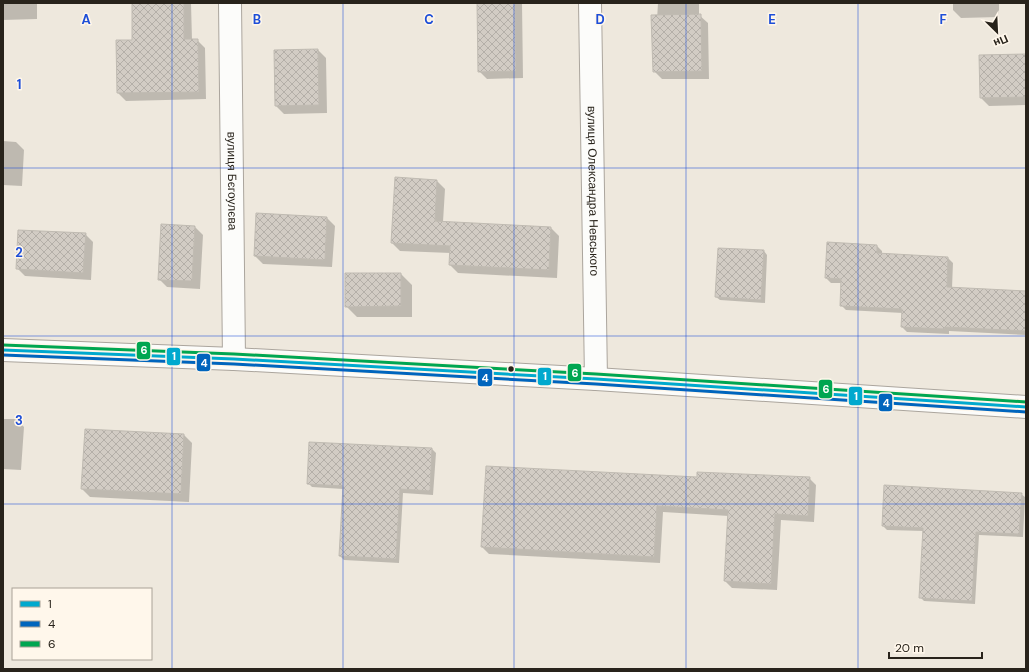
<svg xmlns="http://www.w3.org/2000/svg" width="1029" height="672" viewBox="0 0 1029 672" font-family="'DM Sans',sans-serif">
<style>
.shadow{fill:#0003}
.building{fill:url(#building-cross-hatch);stroke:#c0bbb2}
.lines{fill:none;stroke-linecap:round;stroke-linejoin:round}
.street-casing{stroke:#aba59d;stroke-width:24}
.street{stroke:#fcfcfa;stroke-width:22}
.bus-1-casing{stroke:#fff7eb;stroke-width:6}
.bus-2-casing{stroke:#fff7eb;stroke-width:6}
.bus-3-casing{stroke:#fff7eb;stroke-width:6}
.bus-1{stroke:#00a9ce;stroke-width:3}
.bus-2{stroke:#0065bd;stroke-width:3}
.bus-3{stroke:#00a651;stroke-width:3}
.grid{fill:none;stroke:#1d4ed8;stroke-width:1;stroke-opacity:0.55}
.bus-dot{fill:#28231b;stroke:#fff7eb;stroke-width:1.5}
.labels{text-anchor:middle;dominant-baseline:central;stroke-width:3;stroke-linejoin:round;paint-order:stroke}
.street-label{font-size:12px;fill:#28231b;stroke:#fff7eb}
.grid-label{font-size:13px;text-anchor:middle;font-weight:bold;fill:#1d4ed8;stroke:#fff7eb;stroke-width:3;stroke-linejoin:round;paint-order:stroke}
.line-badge{stroke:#fff7eb;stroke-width:1.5}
.badge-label{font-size:11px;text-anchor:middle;font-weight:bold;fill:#fff}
</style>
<defs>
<pattern id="building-cross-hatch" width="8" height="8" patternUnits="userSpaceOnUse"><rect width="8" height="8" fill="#d2ccc4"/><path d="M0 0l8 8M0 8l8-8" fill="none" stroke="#b4afa8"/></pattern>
</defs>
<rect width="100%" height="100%" fill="#eee8dd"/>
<!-- shadow -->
<path class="shadow" d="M3,3H37V19L3,20Z
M133,3H191L192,40H197L205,48L206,99L126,101L118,93L133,41Z
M478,3H522L523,78L487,79L479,71Z
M658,3H699V15L708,23L709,79H662L654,71Z
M953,3H999V17L961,18L953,10Z
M318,50L326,58L327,113L284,114L276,106Z
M1026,55V105L989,106L981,98Z
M3,141L16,142L24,150L22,186L3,185Z
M437,181L445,189L443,222L551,228L559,236L557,278L458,273L450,265L451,253L400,251L392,243Z
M327,218L335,226L332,267L263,264L255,256Z
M195,227L203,235L200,289L167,287L159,279Z
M85,234L93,242L91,280L25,276L17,268Z
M877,246L882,251V254L948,258L953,263L952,288L1026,292V335L949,331V334L907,332L902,327L903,313L846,310L841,305L842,283H831L826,278Z
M764,251L767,255L765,303L720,300L716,297Z
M401,274L412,285V317H357L346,306Z
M3,419H16L24,427L21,470L3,469Z
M184,435L192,443L189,502L90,497L82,489Z
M432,449L436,453L433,495L403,493L399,563L344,560L340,556L343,489L312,487L308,483Z
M698,478H809L816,485L814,522L781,520L777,590L732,588L725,581L729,516L663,512L660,563L489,554L482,547Z
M1021,494L1025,497L1023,537L979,535L975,604L924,601L920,597L924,531L887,530L883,526Z"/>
<!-- building -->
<path class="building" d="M132,3H184V39H198L199,92L117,93L116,40H132Z
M477,3H515L516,71L478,72Z
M701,14L702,71L653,72L651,15Z
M318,49L319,105L275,106L274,50Z
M1026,54V97L980,98L979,55Z
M395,177L437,180L435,221L551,227L549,270L449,265L450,246L391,243Z
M256,213L327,217L325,260L254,256Z
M161,224L195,226L192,281L158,280Z
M18,230L86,233L83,273L16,269Z
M827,242L877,245V253L948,257L947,287L1026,291V331L945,327L944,329L901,327L902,309L840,306L841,279L825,278Z
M718,248L764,250L761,300L715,297Z
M345,273H401V306L345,307Z
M85,429L184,434L181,494L81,489Z
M309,442L432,448L430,491L400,489L396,559L339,556L343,486L307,484Z
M486,466L697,477V472L810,477L808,516L775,514L771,584L724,581L728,510L657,506L654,557L481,547Z
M884,485L1022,493L1019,534L976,532L972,601L919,598L923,528L882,526Z"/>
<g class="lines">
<defs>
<g id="street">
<path id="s1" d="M230,3L234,359"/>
<path id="s2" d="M590,3L596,379"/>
<path d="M3,350L234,359L596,379L1026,407"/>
</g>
</defs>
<!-- street casing -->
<use href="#street" class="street-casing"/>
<!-- street -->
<use href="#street" class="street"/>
<defs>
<path id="bus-1" d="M3,350L234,359L596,379L1026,407"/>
<path id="bus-2" d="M3,355L234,364L596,384L1026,412"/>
<path id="bus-3" d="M3,345L234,354L596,374L1026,402"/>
</defs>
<!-- bus-1 casing -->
<use href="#bus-1" class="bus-1-casing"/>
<!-- bus-2 casing -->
<use href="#bus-2" class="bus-2-casing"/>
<!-- bus-3 casing -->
<use href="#bus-3" class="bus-3-casing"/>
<!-- bus-1 -->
<use href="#bus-1" class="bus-1"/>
<!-- bus-2 -->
<use href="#bus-2" class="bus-2"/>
<!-- bus-3 -->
<use href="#bus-3" class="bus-3"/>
</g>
<!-- grid -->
<path class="grid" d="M172,3V669M343,3V669M514,3V669M686,3V669M858,3V669M3,168H1026M3,336H1026M3,504H1026"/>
<!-- markers -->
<circle class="bus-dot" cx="511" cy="369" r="3.5"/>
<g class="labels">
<!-- street labels -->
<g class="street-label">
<text stroke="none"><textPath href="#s1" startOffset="178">вулиця Бєгоулєва</textPath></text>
<text stroke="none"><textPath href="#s2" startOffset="188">вулиця Олександра Невського</textPath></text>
</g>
</g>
<g class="grid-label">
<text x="86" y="24">A</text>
<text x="257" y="24">B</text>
<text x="429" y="24">C</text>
<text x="600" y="24">D</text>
<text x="772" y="24">E</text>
<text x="943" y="24">F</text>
<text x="19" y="89">1</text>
<text x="19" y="257">2</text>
<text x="19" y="425">3</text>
</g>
<g class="line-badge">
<rect x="136" y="341" width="15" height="19" rx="4" fill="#00a651"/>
<rect x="166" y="347" width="15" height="19" rx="4" fill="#00a9ce"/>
<rect x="196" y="353" width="15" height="19" rx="4" fill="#0065bd"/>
<rect x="567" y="363" width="15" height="19" rx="4" fill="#00a651"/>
<rect x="537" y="367" width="15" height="19" rx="4" fill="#00a9ce"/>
<rect x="477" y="368" width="16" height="19" rx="4" fill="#0065bd"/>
<rect x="818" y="379" width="15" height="20" rx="4" fill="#00a651"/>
<rect x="848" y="386" width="15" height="20" rx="4" fill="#00a9ce"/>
<rect x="878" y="393" width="15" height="19" rx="4" fill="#0065bd"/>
</g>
<g class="badge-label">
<text x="144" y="354">6</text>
<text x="174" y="360">1</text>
<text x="204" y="367">4</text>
<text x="575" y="377">6</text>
<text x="545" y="380">1</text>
<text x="485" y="382">4</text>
<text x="826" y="393">6</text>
<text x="856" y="400">1</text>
<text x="886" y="407">4</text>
</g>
<!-- border -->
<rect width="1029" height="672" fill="none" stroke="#28231b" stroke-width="8"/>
<!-- legend -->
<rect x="12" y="588" width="140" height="72" fill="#fff7eb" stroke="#a9a298"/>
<rect x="20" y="601" width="20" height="6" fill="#00a9ce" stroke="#a9a298"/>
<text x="48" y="608" font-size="12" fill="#28231b">1</text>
<rect x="20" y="621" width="20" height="6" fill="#0065bd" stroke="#a9a298"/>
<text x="48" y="628" font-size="12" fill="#28231b">4</text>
<rect x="20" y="641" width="20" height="6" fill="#00a651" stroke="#a9a298"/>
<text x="48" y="648" font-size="12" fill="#28231b">6</text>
<!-- north arrow -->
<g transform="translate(997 32) rotate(156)" stroke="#fff7eb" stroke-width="3" paint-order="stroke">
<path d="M0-3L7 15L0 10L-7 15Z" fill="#28231b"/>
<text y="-6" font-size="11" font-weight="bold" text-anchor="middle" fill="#28231b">Пн</text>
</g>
<!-- scale -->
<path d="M889 652v6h93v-6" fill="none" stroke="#28231b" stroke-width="2"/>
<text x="895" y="652" font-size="12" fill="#28231b" stroke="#fff7eb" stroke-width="3" paint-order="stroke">20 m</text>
</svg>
